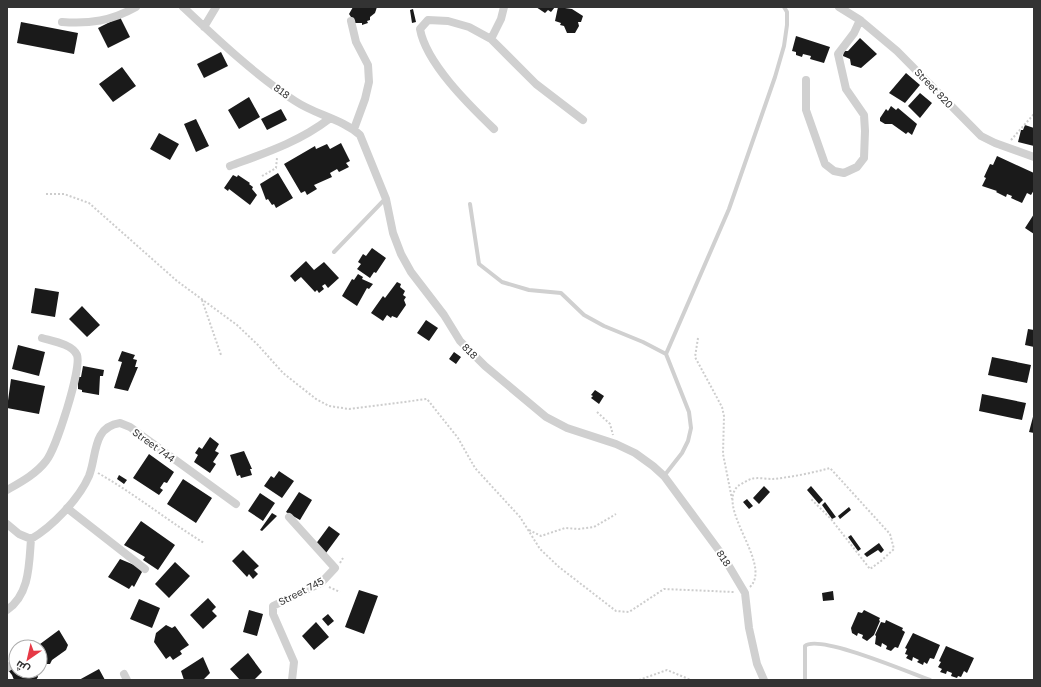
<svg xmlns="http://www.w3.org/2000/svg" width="1041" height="687" viewBox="0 0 1041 687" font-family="'Golos Text',Cairo,sans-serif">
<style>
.building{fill:#1a1a1a}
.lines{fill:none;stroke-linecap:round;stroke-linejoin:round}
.path{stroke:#cdcdcd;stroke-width:2;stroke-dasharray:2 2;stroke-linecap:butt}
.lane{stroke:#d0d0d0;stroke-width:4}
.street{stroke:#d0d0d0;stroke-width:8}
.labels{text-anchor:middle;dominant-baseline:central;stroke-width:4;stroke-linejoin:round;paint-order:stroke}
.street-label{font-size:10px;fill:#333;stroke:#fff}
</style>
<rect width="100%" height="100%" fill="#fff"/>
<!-- building -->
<path class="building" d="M353,7H377L375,13L370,17V20L367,21L368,23L362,25V23H355L349,14Z
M536,7H555L551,12L548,10L545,13Z
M558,7L572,9L583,16L581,22H578L579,26L575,33H567L564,26L560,25L561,23L555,21Z
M413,9L416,22L412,23L410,10Z
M120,17L130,37L108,48L98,28Z
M21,22L78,33L74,54L17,43Z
M796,36L830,47L824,63L810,59L811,56L803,54L802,57L796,55V52L792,51Z
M860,38L877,54L861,68L851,65L850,59L843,56L844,51H848Z
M221,52L228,66L204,78L197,64Z
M122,67L136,86L113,102L99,84Z
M906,73L920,85L905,103L889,93Z
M920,93L932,103L920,118L908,106Z
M249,97L260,117L239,129L228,110Z
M891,106L896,110L898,108L917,124L912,135L908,132L906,134L892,124H885L880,121V118L886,109L888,111Z
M281,109L287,120L267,130L261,119Z
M196,119L209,146L196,152L184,124Z
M1025,125L1034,128V146L1018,142L1021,130H1023Z
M159,133L179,144L170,160L150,149Z
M341,143L350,161L346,163L349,167L339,172L337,169L330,173L332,177L314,185L317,189L307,195L305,191L301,193L284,164L315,146L316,149L327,144L330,149Z
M997,156L1034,173V190L1031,195L1027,193L1022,203L1011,198L1012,196L1007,194L1006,197L996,192L997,191L982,186L986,178L984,177L990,164L993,165Z
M278,173L293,198L276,208L274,204L272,205L268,199L266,200L260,184Z
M233,175L237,177L238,175L250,183L249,184L253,187L252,189L257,195L250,205L229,189L228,191L224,188Z
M1034,214V234L1025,228Z
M372,248L386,258L376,273L374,272L370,278L357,269L361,264L358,262L363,254L366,256Z
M306,261L314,270L324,262L339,278L328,288L325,284L322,286L324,289L319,293L317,290L315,292L301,277L295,282L290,276Z
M358,274L363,277L362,279L373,284L369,289L367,288L357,306L342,296L352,279L354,280Z
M397,282L401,284L400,287L405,291L403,295L406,297L404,300L406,305L397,318L392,316L391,318L387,315L383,321L371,313L383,296L385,298Z
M35,288L59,292L55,317L31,313Z
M82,306L100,325L87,337L69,319Z
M426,320L438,328L429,341L417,333Z
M1028,329L1034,330V347L1025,345Z
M18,345L45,352L39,376L12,369Z
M122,351L135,355L133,359L137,360L135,367H138L128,391L114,388L122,362L118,361Z
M454,352L461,357L456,364L449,359Z
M992,357L1031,365L1027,383L988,375Z
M83,366L104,370L103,376H100L99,395L82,392V390L78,389V377H81Z
M11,379L45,386L39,414L7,408Z
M595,390L604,396L599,404L591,398L593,396L591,395Z
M982,394L1026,403L1022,420L979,411Z
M1034,413V433L1029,432Z
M210,437L219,444L215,451L219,453L213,462L216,464L210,473L194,462L198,455L195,453L199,447L202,449Z
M244,451L252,469H250L252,475L241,478L240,475L237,476L230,455Z
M149,454L174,472L167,483L164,482L160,488L163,490L159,495L133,478Z
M279,471L294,481L282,498L264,486L271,476L274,478Z
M119,475L127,480L124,484L117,479Z
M183,479L212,498L196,523L167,504Z
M764,486L770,492L759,504L753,498Z
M811,486L823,500L819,504L807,490Z
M299,492L312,500L300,520L286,512Z
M260,493L275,503L263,521L248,511Z
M747,499L753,506L749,509L743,502Z
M825,502L836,517L832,519L822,505Z
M849,507L851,510L840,519L838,516Z
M272,513L277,516L262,531L260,530Z
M141,521L175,545L158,570L143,560L145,557L124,545Z
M329,526L340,534L326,553L315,545Z
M851,535L861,549L858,551L848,537Z
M879,543L884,550L881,553L878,550L867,557L864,554Z
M243,550L259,566L254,570L258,574L253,579L249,574L247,577L232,561Z
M120,559L139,567L142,572L134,587L132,585L129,589L108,577Z
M175,562L190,576L169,598L155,584Z
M359,590L378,596L364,634L345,627Z
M833,591L834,600L823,601L822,593Z
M208,598L216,607L212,611L217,616L203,629L190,615Z
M139,599L160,608L152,628L130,619Z
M249,610L263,614L257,636L243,632Z
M864,610L880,618L879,620L880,621L874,635L867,641L862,638L863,635L858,633L857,636L852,633L851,628L858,612L862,613Z
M328,614L334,621L328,626L322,619Z
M886,620L903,628L902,630L905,632L898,648L895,647L891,651L886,649L887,646L882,643L881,647L875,644L876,636L875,635L881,622L885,623Z
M316,622L329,637L314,650L302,636Z
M166,625L172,628L175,626L189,645L180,651L182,654L173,660L170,656L166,659L154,642L156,633Z
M59,630L68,645L66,650L52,660L50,664H44L40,656V647H36Z
M913,633L940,645L934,659L930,658L927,664L924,662L923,665L917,662L919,660L913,657L912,661L906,658L908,655L905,654L907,649L905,648Z
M946,646L974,658L967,673L964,671L961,677L958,676L957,678L951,676L952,673L947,671L946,674L940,672L942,669L938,667L941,662L939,661Z
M248,653L262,672L254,680H240L230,669Z
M203,657L210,673L203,680H184L181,671Z
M16,665V671H36L38,677L36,680H14L12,675L8,670Z
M99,669L105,680H79Z"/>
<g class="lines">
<!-- path -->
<path class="path" d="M1011,140L1034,114
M262,176L276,168L277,158
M46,194H64L89,203L177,281L237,325L258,345L283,373L316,399L329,406L349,409L427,399L458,438L475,468L520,517L540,549L559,567L616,611L629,612L664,589L734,592
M202,300L221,355
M698,338L695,357L722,407L724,416L723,454L732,499
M597,412L610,424L613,435
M98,473C135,494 168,521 204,543
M529,530L541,536L565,528L579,529L594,527L616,514
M340,563L343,558
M329,587L340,592
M750,587C773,564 715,508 738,486C741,484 748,480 751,479C757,477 766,479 773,479C792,477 812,473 830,468L890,534L894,549L881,561L870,569L831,519L811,499
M639,680L667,670L691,680"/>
<!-- lane -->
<path class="lane" d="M470,204L479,264L502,282L529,290L561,293L584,315L604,326L643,342L666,354L689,412L691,428L688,441L682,453L664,476
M334,252L385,199
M666,354L729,209L775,77L784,46L787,25V12L784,7
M805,680V646C819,634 910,673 930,680"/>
<!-- street -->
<path class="street" d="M183,7C218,40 255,75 295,101C316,115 342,119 360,135L386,199L393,233L401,254L411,272L444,315L460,341L485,366L546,417L567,428L616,444L635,453L653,466L664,476L723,556L745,593L749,628L757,664L764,680
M839,7L860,20L897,51L981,136L995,143L1034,157
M351,21L356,42L368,65L369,82L365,99L354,129
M62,22C90,24 111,21 136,7
M204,27L216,7
M491,39L501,19L504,7
M806,80V110L825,164L834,171L844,173L857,167L864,158L865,131L864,115L846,89L838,54L854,33L860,20
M494,129C469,105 426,63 420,29L428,20L448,21L469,27L491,39L536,84L583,120
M230,166C265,153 299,142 329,119
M7,490C21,482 36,474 46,461C56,449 82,368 77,355C72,344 52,341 42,338
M67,508L145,569
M289,517L335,568L321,583L273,606V614L294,662L292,680
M7,524L19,534L31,539C52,527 79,499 89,476C97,456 92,427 120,423L130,427L236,504
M7,610C30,594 29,564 31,539
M7,668L16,662
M124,674L127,680"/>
</g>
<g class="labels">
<!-- street labels -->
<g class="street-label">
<text transform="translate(934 88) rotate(46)">Street 820</text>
<text transform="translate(282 91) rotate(36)">818</text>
<text transform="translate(470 351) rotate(45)">818</text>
<text transform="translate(154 445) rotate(36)">Street 744</text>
<text transform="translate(724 558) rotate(57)">818</text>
<text transform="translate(301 591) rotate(-27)">Street 745</text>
</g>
</g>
<!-- border -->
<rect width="1041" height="687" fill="none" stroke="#333333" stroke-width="16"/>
<!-- north arrow -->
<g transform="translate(28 659) rotate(214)"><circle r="19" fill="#ffffff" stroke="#adadad"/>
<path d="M0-3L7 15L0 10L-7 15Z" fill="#e63946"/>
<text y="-6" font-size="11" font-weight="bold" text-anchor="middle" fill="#333333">ش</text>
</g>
</svg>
